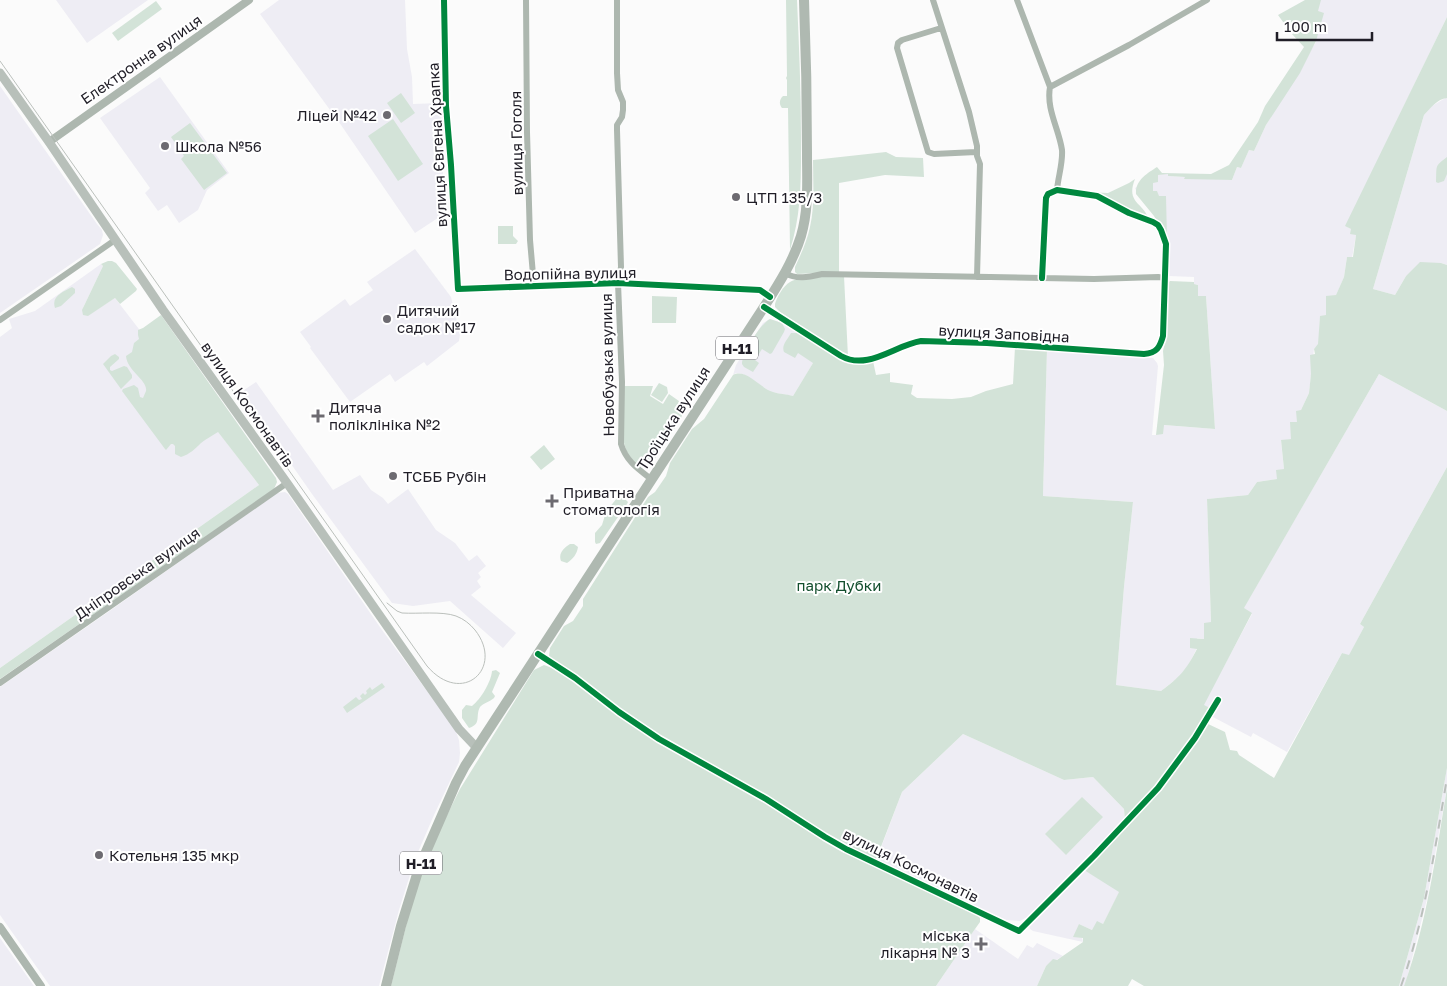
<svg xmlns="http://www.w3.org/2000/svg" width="1447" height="986" viewBox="0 0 1447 986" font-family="'Golos Text',sans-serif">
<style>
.built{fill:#eeedf4}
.green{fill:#d3e3d8}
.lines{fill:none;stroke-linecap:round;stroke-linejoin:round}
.minor{stroke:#adb7af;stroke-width:6}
.tertiary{stroke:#adb7af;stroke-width:8}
.secondary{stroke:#b8c0ba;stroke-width:9}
.primary{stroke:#afb9b1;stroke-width:10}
.tram{stroke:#bbc0bc;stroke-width:1}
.rail{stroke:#bbc0bc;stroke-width:2;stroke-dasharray:9 9;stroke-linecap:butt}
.cycleway-casing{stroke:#fff;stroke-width:9}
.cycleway{stroke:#00873e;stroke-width:6}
.poi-dot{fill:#6d6b71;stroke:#fff;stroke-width:2}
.labels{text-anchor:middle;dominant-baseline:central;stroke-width:4;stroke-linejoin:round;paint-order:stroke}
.shield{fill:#fff;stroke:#636268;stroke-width:1}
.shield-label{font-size:14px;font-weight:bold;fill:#201e27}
.street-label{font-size:15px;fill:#201e27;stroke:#fff}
.poi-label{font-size:15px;fill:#201e27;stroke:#fff;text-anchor:start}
.park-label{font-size:15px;fill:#134f2e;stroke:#fff}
</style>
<rect width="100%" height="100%" fill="#fbfbfb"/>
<!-- built -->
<path class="built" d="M56,0H148L87,43Z
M279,0H405L407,49L412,77L413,104L441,103L444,214L415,233L341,125L260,14Z
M1309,0H1447V17L1346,226L1351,229L1356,235L1352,258L1347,257L1344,277L1327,316H1320L1319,344L1314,349L1309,393L1301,410L1292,439L1281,441L1284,469L1277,479L1257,482L1248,495L1207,499L1211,623L1204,639L1197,638V648L1187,668L1180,676L1161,691L1116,685L1124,587L1133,502L1043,496L1047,349L1153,358L1157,363L1158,366L1152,435H1156L1163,425L1215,429L1206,296H1198V285L1194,284V277L1169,276L1168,249L1152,199L1135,189L1136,187L1158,175L1162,174H1168V176L1232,180L1237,167L1241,168L1249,150L1254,151L1266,125L1316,42Z
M160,77L229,173L207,190L198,210L179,223L167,205L158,211L145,193L150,188L100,118Z
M0,86L97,224L102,230L103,235L100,244L0,313Z
M1447,97V265L1441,263L1406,276L1395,295L1373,289L1424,115L1432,106Z
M415,249L451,297L460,334L459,341L427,366L424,362L395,382L390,374L350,402L310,348L311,347L300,332L345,299L350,306L373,290L367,282Z
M101,264L103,266L83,308L88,315L115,298L259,485L0,668V337L12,328L9,319L35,311Z
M770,319L782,323L823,347L793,396L771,392L743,374L736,373L733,375L736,365L763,323Z
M1379,374L1447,411V467L1360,624L1364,627L1349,656L1342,653L1287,752L1253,733L1251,737L1211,716L1203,705L1252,614L1243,609Z
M256,382L333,490L360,475L371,490L383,498L388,504L408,489L436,530L455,543L469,561L477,555L486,566L478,573L481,577L477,581L481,587L471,595L516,633L503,648L450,601L413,606L392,603L312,494L241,392Z
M285,492L288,494L382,630L455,729L459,740L460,753L459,762L434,815L415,859L399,910L379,986H50L0,915V687L111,610L277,493Z
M963,734L1064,780L1093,777L1124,809L1125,821L1027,917L1020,921L1006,920L876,861L902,792Z
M1447,768V788L1427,899L1407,978L1404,986H1399L1424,898Z
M1084,870L1120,891L1103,924L1092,930L1079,924L1083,942L1033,931L1030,929L1029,925Z
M975,929L1018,959L1027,945L1033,948L1037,943L1063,956L1046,966L1037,986H936Z
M0,938L34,986H0Z"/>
<!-- green -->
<path class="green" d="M786,0H797C799,46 801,91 801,137C801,176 802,213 790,250L788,108H782C779,104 779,100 783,96H787V80L786,78L787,76Z
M1305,0H1321L1318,11L1324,13L1316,41L1300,73L1266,125L1254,151L1249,150L1241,168L1237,167L1232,180L1184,179L1185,177L1168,176V174L1158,175V182L1153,183V191H1157L1159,196H1166L1167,238L1154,216L1136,194C1135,180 1148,173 1157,167L1162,173L1211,174L1229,165L1258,122L1265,106L1304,47L1291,33L1278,15Z
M156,1L162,9L118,41L112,33Z
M1447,17V98C1437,99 1431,108 1424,115L1373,289L1395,295L1406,276L1420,262L1441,263L1447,265V411L1379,374L1244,608L1252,613L1204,705L1210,708L1194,736L1156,786L1125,821L1124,809L1093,777L1064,780L963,734L902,792L874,865L977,915L980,918V922L975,929L936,986H391L414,894L423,870L444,821L460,789L534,670L544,665L555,669L557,665L550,659L549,656L550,648L564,626L573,621L583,606V599L648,497L655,492L666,476L670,463L692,429L704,419L733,375C746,368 760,388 773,392C779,394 786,394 793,396L813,363L798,353L795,358L784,352C781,345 788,339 791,333H799L847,361L854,363L873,361L876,375L890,373V382L913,385L911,394L917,398L952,399L971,397L986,391L1013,384L1015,347L1047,349L1043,496L1133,502L1124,587L1116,685L1161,691C1180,677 1186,670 1197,649L1190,648V638L1204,639V623L1211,622L1207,499L1248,495L1257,482L1277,479L1276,470L1284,469L1281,440L1291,439L1290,422H1297L1296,411L1301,410L1309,393L1311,374L1310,355L1315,354L1314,349L1318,344L1320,316L1326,315V296L1336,295L1344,277L1347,257H1353L1356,235L1350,234L1351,229L1345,226Z
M401,93L415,113L401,123L387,103Z
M393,119L423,164L398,181L368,136Z
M190,123L227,173L204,190L181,159L184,156L171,137Z
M886,152L896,157L923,158L924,177L885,175L839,183V272L797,274L795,272V267C801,254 807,241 810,227C815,205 813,182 813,160Z
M1447,157V174L1444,181L1438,183L1436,182C1437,165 1434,167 1447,157Z
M1135,179C1125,204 1145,203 1148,219L1085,192L1108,193L1129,183Z
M498,226H513V236L518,241L516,244H498Z
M108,261H112L116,263L137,289L136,291L120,304L115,298L88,316L83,315L82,310L103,266L101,264Z
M844,276L848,357L780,312L775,307V304C777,297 783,286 790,282C802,275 830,277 844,276Z
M1170,281L1194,282V284L1198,285V296H1206L1215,429L1164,425L1163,434L1156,435L1164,365L1163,351L1166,336L1169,282Z
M72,287L75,289V293L61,306L55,308C51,296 63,292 72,287Z
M652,296L677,297L676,323H652Z
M161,315L276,478L277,482L274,489L0,679V668L259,485L218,432C213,435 206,439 201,443C195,449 190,454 181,457L175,454V446L173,444H171L166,450L165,449L122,391L123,389L134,385L138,388L140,397L143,398C144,396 145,393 146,391C148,380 127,371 126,356L132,352L134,343L139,339L138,335V330L143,328Z
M770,319L782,323L785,329L784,332L772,353L770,354L762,349L755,360L759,363L753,372L744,367L742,364C742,354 760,324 770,319Z
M115,354L119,357V359L110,367V370L112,371L124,366L127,367L132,375V378L121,389L103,364L111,356Z
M659,383L667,387L668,393L662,402L651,395Z
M624,386H653L650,396L663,404L669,394L686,406L683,411L681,419L648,469C634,466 627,455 624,443Z
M544,445L555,459L541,470L530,457Z
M1447,467V768L1424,898L1399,986H1144L1132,979L1128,986H1037L1046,966L1053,959L1057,960L1083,942V938L1073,937L1079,924L1092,930L1097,921L1103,924L1119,892L1084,870C1110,844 1137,818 1161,790C1178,769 1193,746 1206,723L1225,732L1230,750L1237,751L1239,755L1274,778L1342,653L1349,655L1364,627L1360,624Z
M619,497L625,499L628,502L627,504L600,543L596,544L595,542V533L602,525L606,512L609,508L617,498Z
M570,544H574L578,547C577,554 573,559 567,563L561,561C558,553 564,548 570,544Z
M496,670L500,673L492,692L495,696L494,698C490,702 483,703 480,707C475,716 482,724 469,728L462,718V710L466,705L472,706C481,699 491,682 492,671Z
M382,683L385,687L347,713L343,707L356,697L359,700L362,699L360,696L363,693L365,695L367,693L366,691L370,687L372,690Z
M1447,788V986H1404C1427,923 1436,854 1447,788Z
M1082,797L1103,817L1066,855L1045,834Z"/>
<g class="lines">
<!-- minor -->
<path class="minor" d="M444,0L446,106L451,165L458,289L618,283L760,290L770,297
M526,0L527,132L530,240L534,286
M617,0V73L618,90L623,102V110L622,117L617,125V130L621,267L618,283L622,382L621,444C626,461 638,469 651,479
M933,0L969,112L977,146V156L980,164L977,277
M1017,0L1050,87C1046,109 1059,129 1062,150C1063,163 1058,177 1057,190
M941,28L902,40L898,43L897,48L928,152L934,154L976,152
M1050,87L1129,45L1207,0
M785,273C797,280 809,277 822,274L1094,279L1158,277L1166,278
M764,307L841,356C868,371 895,345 921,341L987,343L1144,354C1157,353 1160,347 1163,336L1166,244L1161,230L1158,225L1153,222L1129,213L1097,196L1057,190L1048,194L1046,198L1042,278
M0,320L115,240
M538,654L575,678L619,712L659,739L766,799L825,837L846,849L1019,931L1094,856L1158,788L1195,738L1218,700
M0,683L287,483"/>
<!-- tertiary -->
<path class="tertiary" d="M49,142L249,0
M0,927L41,986"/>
<!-- secondary -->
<path class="secondary" d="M0,73L49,142L163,310L287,483L459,729L477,748"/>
<!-- primary -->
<path class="primary" d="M386,986L401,926L419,868L456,783L465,766L764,307C778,285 793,262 801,236C809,209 807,181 807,153C807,102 806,51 804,0"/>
<!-- tram -->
<path class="tram" d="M0,61L427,666C462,707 505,668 475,630C470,624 464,619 456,616C442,611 418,614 402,613L397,611L387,603"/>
<!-- rail -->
<path class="rail" d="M1401,986C1425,919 1435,848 1447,778"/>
<defs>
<path id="cycleway" d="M444,0L446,106L451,165L458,289L618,283L760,290L770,297
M764,307L841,356C868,371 895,345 921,341L987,343L1144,354C1157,353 1160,347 1163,336L1166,244L1161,230L1158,225L1153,222L1129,213L1097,196L1057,190L1048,194L1046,198L1042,278
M538,654L575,678L619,712L659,739L766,799L825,837L846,849L1019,931L1094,856L1158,788L1195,738L1218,700"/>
</defs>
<!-- cycleway casing -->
<use href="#cycleway" class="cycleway-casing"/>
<!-- cycleway -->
<use href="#cycleway" class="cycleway"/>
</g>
<!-- markers -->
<g class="poi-dot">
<circle cx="387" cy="115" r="5"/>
<circle cx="165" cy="146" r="5"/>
<circle cx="736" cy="197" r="5"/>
<circle cx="387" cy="319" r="5"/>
<path d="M315.5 408.5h5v5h5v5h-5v5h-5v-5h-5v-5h5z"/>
<circle cx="393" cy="476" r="5"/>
<path d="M549.5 493.5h5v5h5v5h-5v5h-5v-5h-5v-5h5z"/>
<circle cx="99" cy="855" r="5"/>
<path d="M978.5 936.5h5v5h5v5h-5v5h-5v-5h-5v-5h5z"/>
</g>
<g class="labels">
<!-- shield labels -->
<g class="shield">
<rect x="716" y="336.5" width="42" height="23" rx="4"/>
<rect x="400" y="851.5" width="42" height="23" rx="4"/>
</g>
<g class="shield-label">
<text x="737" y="348">Н-11</text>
<text x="421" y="863">Н-11</text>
</g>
<!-- street labels -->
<g class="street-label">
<text transform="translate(141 59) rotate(-35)">Електронна вулиця</text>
<text transform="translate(516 143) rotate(-91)">вулиця Гоголя</text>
<text transform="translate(437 145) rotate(-93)">вулиця Євгена Храпка</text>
<text transform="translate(570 273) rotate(-1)">Водопійна вулиця</text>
<text transform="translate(1004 333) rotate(3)">вулиця Заповідна</text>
<text transform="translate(607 365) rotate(-91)">Новобузька вулиця</text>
<text transform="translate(248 404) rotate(55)">вулиця Космонавтів</text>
<text transform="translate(673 418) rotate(-57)">Троїцька вулиця</text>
<text transform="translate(137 573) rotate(-35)">Дніпровська вулиця</text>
<text transform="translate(911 865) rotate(26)">вулиця Космонавтів</text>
</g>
<!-- poi labels -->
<g class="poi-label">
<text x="377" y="115" text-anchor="end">Ліцей №42</text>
<text x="175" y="146">Школа №56</text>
<text x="746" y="197">ЦТП 135/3</text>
<text x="397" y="310">Дитячий<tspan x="397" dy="17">садок №17</tspan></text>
<text x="329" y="407">Дитяча<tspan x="329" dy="17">поліклініка №2</tspan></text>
<text x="403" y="476">ТСББ Рубін</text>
<text x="563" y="492">Приватна<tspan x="563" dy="17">стоматологія</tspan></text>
<text x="109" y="855">Котельня 135 мкр</text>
<text x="970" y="935" text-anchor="end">міська<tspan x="970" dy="17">лікарня № 3</tspan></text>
</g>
<!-- park labels -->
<g class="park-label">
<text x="839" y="585">парк Дубки</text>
</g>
</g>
<!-- scale -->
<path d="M1277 32v8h95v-8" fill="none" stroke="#201e27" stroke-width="2.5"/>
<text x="1284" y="32" font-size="15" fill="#201e27" stroke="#ffffff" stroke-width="4" paint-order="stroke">100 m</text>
</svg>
